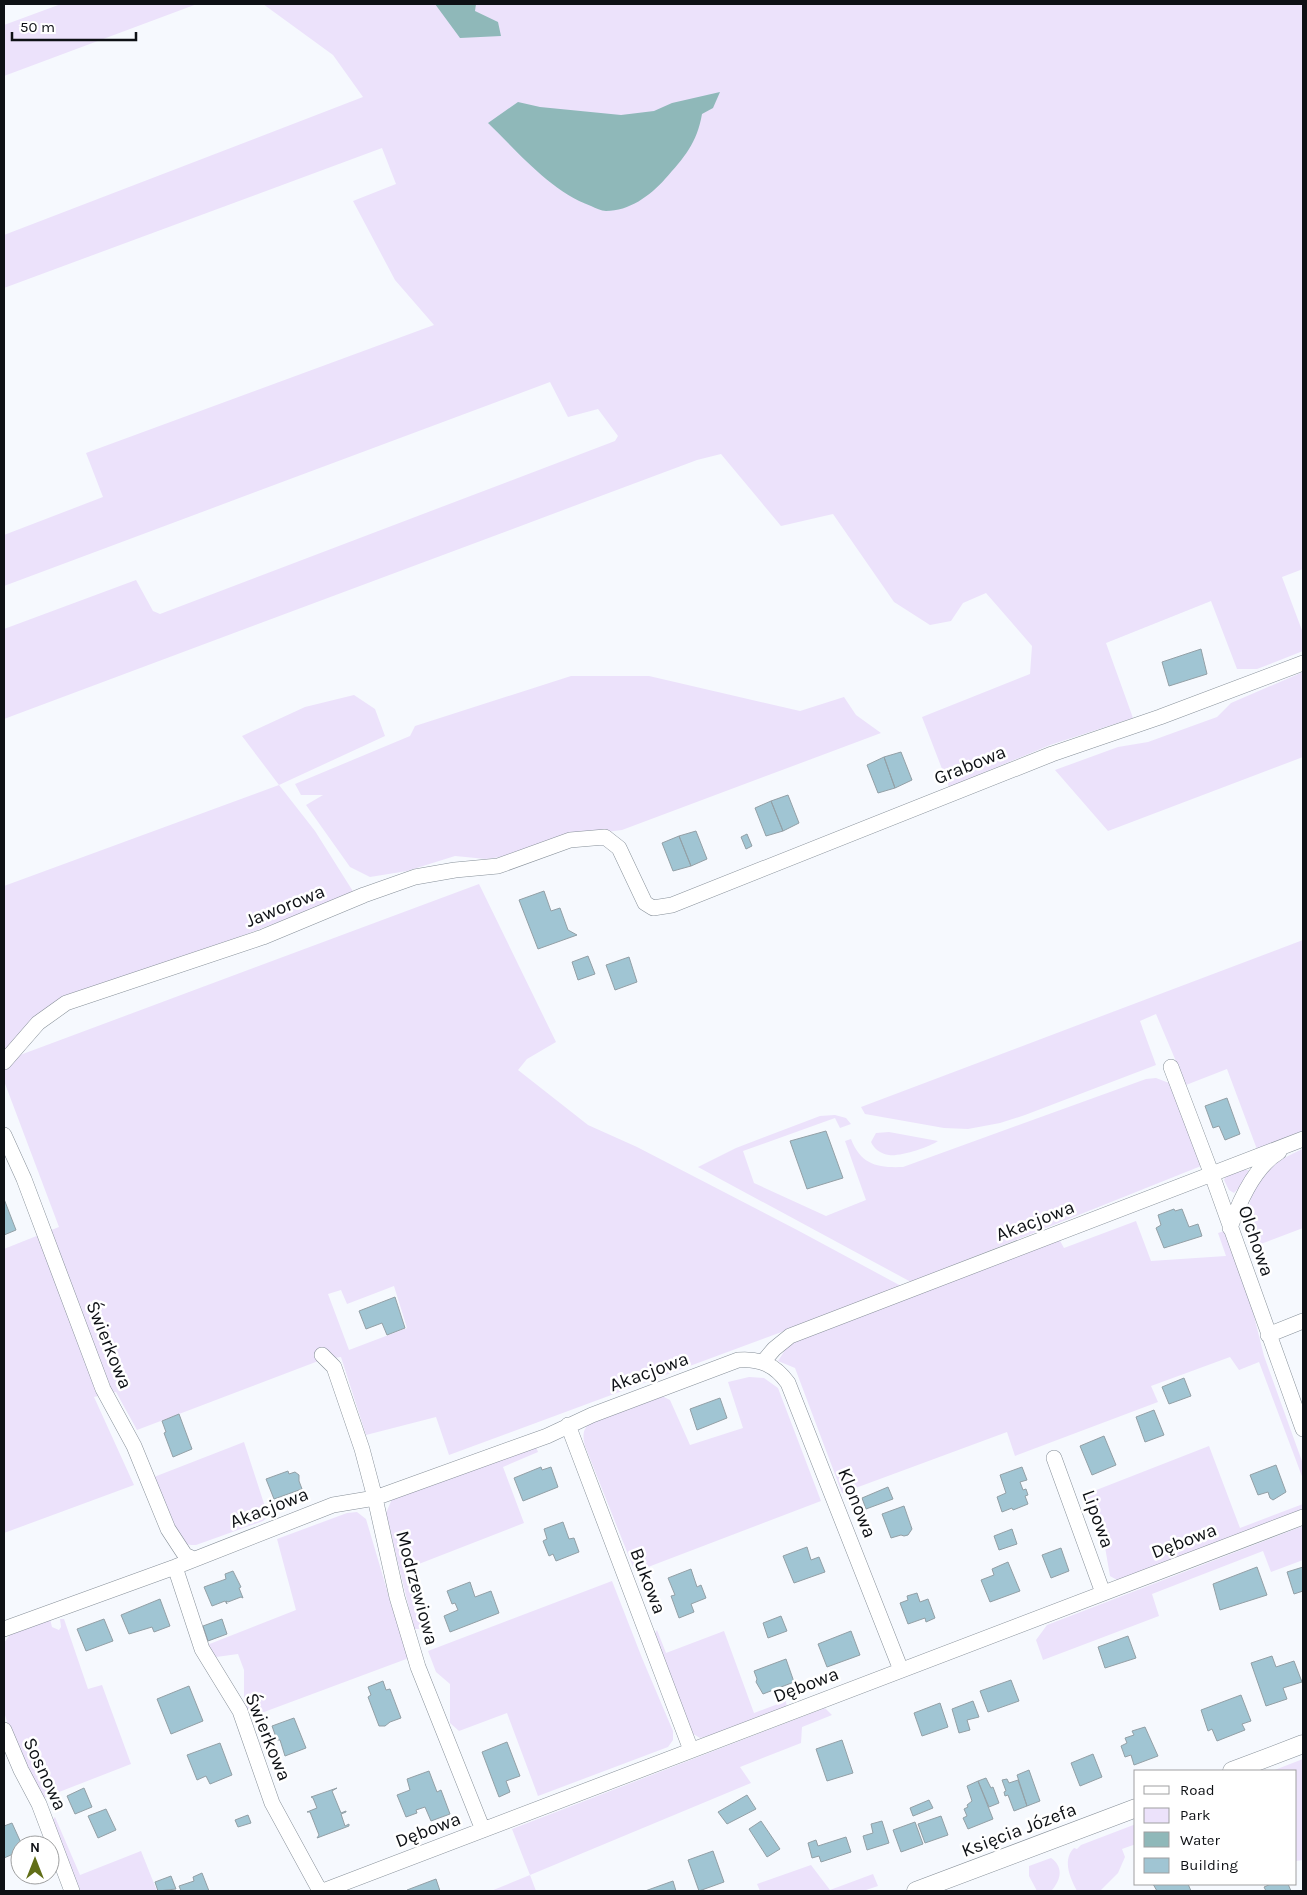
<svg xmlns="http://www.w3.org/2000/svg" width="1307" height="1895" viewBox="0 0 1307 1895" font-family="Karla,sans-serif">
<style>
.green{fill:#ece2fb;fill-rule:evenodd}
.water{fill:#8fb8b9}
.building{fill:#a0c5d3;stroke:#93a0a6}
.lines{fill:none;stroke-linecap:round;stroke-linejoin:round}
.minor-casing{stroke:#879099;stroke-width:16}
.tertiary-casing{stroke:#879099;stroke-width:19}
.minor{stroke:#fff;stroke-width:15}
.tertiary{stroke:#fff;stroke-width:18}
.labels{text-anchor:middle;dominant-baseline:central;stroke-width:5;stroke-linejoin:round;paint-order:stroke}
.street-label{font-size:19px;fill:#0e1115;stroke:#fff}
</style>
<rect width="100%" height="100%" fill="#f6f9fe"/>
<!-- green -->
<path class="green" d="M61,4H197L4,76V25Z
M263,4H1303V569L1282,577L1303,633V651L1257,669H1237L1211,601L1106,643L1133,718L1050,745L949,787L922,717L1030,674L1032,646L986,593L963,603L951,621L930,625L894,602L833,514L781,526L721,454L697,460L4,719V629L136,580L153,611L160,614L615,441L618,436L598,409L568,417L550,382L4,586V535L103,497L86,453L434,325L395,280L353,201L396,184L382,148L4,288V235L363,97L333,55Z
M1303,672V757L1108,831L1055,770L1118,747L1148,742L1217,717L1231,703Z
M571,676H649L800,711L844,697L856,715L881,733L622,830L598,833L507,856L486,859L455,856L407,871L370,877L350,867L306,805L323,795H301L295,784L410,736L415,726Z
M354,695L375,709L385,736L279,785L315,831L354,893L239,937L70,995L13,1041L4,1050V886L279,785L242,736L305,707Z
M479,884L556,1042L527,1059L518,1070L588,1125L637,1147L799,1231L903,1287L449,1455L436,1417L366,1435L341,1357L321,1360L137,1430L116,1392L94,1397L134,1485L4,1533V1249L59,1227L4,1081V1061ZM394,1286L407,1328L349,1350L328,1294L341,1290L347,1304Z
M1303,940V1131L1258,1152L1227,1069L1186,1085L1156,1014L1140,1021L1156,1065L1025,1115L1000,1123L968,1129L944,1128L865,1114L861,1107Z
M1156,1078L1169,1083L1206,1164L911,1282L698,1167L736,1148L820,1116L835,1115L846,1118L851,1124L840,1128L835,1118L743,1151L754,1183L826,1216L866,1200L845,1141L851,1139C861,1165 878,1168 903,1167L1146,1079Z
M889,1132L938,1141C930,1147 899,1157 889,1155C881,1154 874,1149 871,1142L876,1133Z
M1303,1149V1228L1253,1247C1252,1238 1248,1229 1248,1220C1249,1181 1269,1163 1303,1149Z
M1241,1170H1249L1242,1184L1234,1193L1229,1190L1224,1180L1226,1176Z
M1136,1221L1151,1261L1226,1256L1218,1233L1228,1230L1251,1304L1264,1356L1303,1464V1479L1259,1362L1239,1370L1230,1357L1151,1386L1158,1402L1015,1456L1007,1432L842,1493L795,1368L778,1361L789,1344L1059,1239L1064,1248Z
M749,1377L764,1378L778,1388L821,1501L635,1572L585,1446C582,1434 583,1428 593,1420L660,1395L670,1400L690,1445L743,1428L728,1382Z
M244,1442L268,1516L263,1521L196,1545C190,1545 185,1545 181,1540C170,1527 160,1494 154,1477Z
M1209,1446L1240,1528L1303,1504V1511L1119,1581L1110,1576L1105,1547L1081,1496Z
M536,1447L538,1452L503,1467L524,1523L406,1569L422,1629H414L386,1513L392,1499Z
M357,1512L366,1519L392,1607L409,1658L253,1716L244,1705V1670L238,1654L216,1657L207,1645L296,1610L277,1539L347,1513Z
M1303,1526V1560L1271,1572L1263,1551L1152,1594L1159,1616L1043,1660L1036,1640L1047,1625Z
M612,1581L642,1658L673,1731V1740L668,1747L538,1796L507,1713L459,1731L450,1723V1684L436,1672L428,1651Z
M50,1619L52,1627L59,1630L61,1627L60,1619H64L88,1689L102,1685L131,1764L41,1799L14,1744L5,1715L4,1643L11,1633Z
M657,1630L666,1653L724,1631L754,1713L786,1701L787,1709L724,1732L700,1738L690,1732L653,1636Z
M825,1708L832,1715L802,1727L801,1743L740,1767L751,1783L530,1875L536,1891H491L530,1875L512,1829Z
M1303,1759V1860L1296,1861V1771H1272Z
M55,1817L80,1875L141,1851L157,1891H76L51,1821Z
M1136,1824V1844L1122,1849L1125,1857L1118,1873L1100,1891H1077C1070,1878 1062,1860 1074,1848L1077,1849L1081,1845Z
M1051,1858C1064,1867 1061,1880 1051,1891H1037L1029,1876V1866Z
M811,1865L830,1890L873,1874L878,1886L863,1891H760L757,1884Z"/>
<!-- water -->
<path class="water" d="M435,4H476L475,11L498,22L501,36L460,38Z
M720,92L713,108L702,114C697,143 684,158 665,179C650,196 629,211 606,211C601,211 596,208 591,206C550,191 519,153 488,123L518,102L540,107L621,115L654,111L672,103Z"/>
<!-- building -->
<path class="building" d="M1201,649L1207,674L1169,686L1162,662Z
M901,752L912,780L895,788L884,757Z
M884,757L895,788L878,793L867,765Z
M788,795L799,823L783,831L771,801Z
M771,801L783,831L766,836L755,808Z
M696,831L707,859L691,866L679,836Z
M747,834L752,846L746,849L741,837Z
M679,836L691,866L673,871L662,843Z
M544,891L551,911L560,908L568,930L577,935L538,949L519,900Z
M588,956L595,974L578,980L572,962Z
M629,957L637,982L615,990L606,965Z
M1227,1098L1240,1134L1225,1140L1219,1126L1213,1128L1205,1106Z
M826,1131L843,1178L807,1189L790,1141Z
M4,1199L16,1230L4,1235Z
M1174,1209L1175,1211L1182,1209L1189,1227L1198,1224L1202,1236L1164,1248L1156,1228L1161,1225L1158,1215Z
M395,1297L405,1328L387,1335L382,1323L366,1329L359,1311Z
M1184,1378L1191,1396L1169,1404L1162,1387Z
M720,1398L727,1418L697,1430L690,1409Z
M1154,1410L1164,1435L1145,1442L1136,1417Z
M179,1414L192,1449L173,1457L164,1433L166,1432L162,1421Z
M1104,1436L1116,1465L1092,1475L1080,1446Z
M1276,1465L1286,1492L1273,1500L1270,1498L1268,1492L1258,1495L1250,1475Z
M541,1467L542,1470L551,1467L558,1487L523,1501L514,1478Z
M1022,1467L1027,1480L1020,1482L1023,1490L1026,1489L1028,1495L1025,1496L1028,1504L1013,1510L1012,1508L1002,1512L997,1497L1006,1493L1000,1475Z
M288,1471L289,1474L295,1472L299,1475V1481L302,1489L274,1499L266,1479Z
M888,1487L893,1499L866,1509L862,1498Z
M904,1506L912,1529L908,1535L904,1536L901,1535L891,1538L882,1514Z
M563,1522L569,1539L574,1538L579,1552L556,1561L553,1554L549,1556L543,1541L547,1539L544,1529Z
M1012,1529L1017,1544L999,1550L994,1536Z
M807,1547L811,1560L819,1557L825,1572L794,1583L783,1556Z
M1061,1548L1069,1571L1051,1578L1042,1555Z
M1008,1562L1020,1591L990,1602L981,1580L994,1575L992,1569Z
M1257,1567L1267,1595L1220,1610L1213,1584Z
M1303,1567V1591L1294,1594L1287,1572Z
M691,1569L697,1587L701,1585L706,1598L691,1604L694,1612L679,1618L671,1596L675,1595L668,1578Z
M233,1571L241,1587L239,1588L243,1598L241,1597L228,1602L226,1601L227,1604L225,1601L212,1606L204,1587L226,1579L225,1574Z
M470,1582L475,1597L491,1591L499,1613L450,1632L444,1616L458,1610L455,1603L452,1604L447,1591Z
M917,1593L920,1602L928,1599L935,1618L926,1622L925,1618L908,1624L900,1603L908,1600L907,1596Z
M160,1599L170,1626L154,1632L152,1627L129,1634L121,1615Z
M781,1616L787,1631L768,1638L763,1623Z
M104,1619L113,1641L86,1651L77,1629Z
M222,1619L227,1634L208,1641L203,1626Z
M851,1631L860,1655L827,1667L818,1644Z
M1128,1636L1136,1658L1105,1668L1098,1647Z
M1272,1656L1276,1667L1294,1661L1302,1682L1283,1688L1287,1699L1266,1706L1251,1663Z
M786,1659L794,1682L763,1694L756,1682L757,1679L754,1671Z
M1011,1680L1019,1701L988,1712L980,1691Z
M383,1681L386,1690L390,1689L401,1718L390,1722L385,1726H379L368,1697L371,1695L368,1687Z
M189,1686L203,1721L171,1734L157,1699Z
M1241,1695L1251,1721L1242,1724L1245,1730L1217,1741L1212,1729L1208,1731L1201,1710Z
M973,1701L979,1717L967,1720L970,1730L959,1733L952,1709Z
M940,1703L948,1727L922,1736L914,1713Z
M294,1718L306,1748L285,1756L280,1740H277L272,1726Z
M1145,1727L1158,1756L1134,1765L1131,1755L1125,1757L1121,1746L1127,1743L1125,1738L1134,1735L1132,1731Z
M842,1740L853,1773L827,1781L816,1749Z
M507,1742L520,1776L506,1781L510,1792L499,1797L482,1752Z
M220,1743L232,1775L210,1784L206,1776L197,1780L187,1755Z
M1093,1754L1102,1777L1080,1786L1071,1763Z
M1029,1770L1040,1801L1027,1806L1017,1775Z
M429,1771L437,1792L441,1790L450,1814L431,1821L425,1807L416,1810L417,1813L406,1817L397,1795L410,1790L407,1779Z
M986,1778L991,1788L993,1787L999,1803L989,1807L978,1781Z
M1007,1779L1009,1783L1018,1780L1027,1806L1014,1811L1008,1795L1005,1796L1004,1792L1006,1791L1002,1780Z
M978,1781L993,1819L968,1829L963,1818L967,1816L964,1809L968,1807L967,1805L972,1801L967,1786Z
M84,1788L92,1807L75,1814L67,1796Z
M337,1788L332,1791L341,1813L346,1811V1812L341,1814L345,1826L349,1824V1826L317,1838L319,1835L310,1812H307L317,1808L313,1798L311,1797Z
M747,1795L756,1809L727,1824L718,1812Z
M929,1800L933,1808L913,1816L910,1808Z
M106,1809L116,1830L98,1838L88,1816Z
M248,1815L251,1823L238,1827L235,1820Z
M941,1816L948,1835L925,1843L918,1824Z
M761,1821L780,1849L767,1857L749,1829Z
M882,1821L889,1843L867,1850L863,1836L873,1833L871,1824Z
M915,1822L923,1844L901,1852L893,1830Z
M12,1823L22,1845H20V1851L4,1858V1826Z
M846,1837L851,1852L821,1862L819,1856L812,1858L808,1843L816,1840L818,1846Z
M713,1851L724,1882L699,1891L688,1860Z
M202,1873L209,1891H181L179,1886L194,1881L193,1877Z
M171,1876L176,1889L158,1891L155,1882Z
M436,1879L440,1891H407V1890Z
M673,1881L676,1891H645Z
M1153,1884H1188L1191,1891H1157Z
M1271,1884H1288L1291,1891H1266L1264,1887Z"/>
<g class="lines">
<defs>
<path id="minor" d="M4,1062L38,1023L66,1003L263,937L364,895L415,877L455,870L498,866L570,840L605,837L619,848L645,903L653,908L672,905L1052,754L1160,717L1303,663
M1171,1067L1212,1175L1303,1429
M4,1135L24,1179L103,1389L134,1446L168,1529L185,1555L194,1559
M1230,1228C1239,1202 1254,1167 1279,1152
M1268,1335L1303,1321
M322,1355L334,1367L362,1449L375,1498L397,1597L418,1667L483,1830
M763,1362L774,1349L790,1336L1303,1139
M568,1425L691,1750
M1054,1458L1103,1593
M175,1567L202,1649L240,1711L272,1803L320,1891
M4,1629L175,1567L333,1505L375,1498L547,1436L592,1415L738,1360C760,1358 775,1365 788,1383L901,1670
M4,1730L21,1770L39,1804L72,1891
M323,1891L1303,1517"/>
<path id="tertiary" d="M1232,1771L1303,1744
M916,1891L1136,1808"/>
</defs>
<!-- minor casing -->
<use href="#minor" class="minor-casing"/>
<!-- tertiary casing -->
<use href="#tertiary" class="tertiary-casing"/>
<!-- minor -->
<use href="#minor" class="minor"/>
<!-- tertiary -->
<use href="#tertiary" class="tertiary"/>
</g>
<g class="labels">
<!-- street labels -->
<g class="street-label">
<text transform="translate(970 765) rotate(-22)">Grabowa</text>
<text transform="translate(285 906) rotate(-22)">Jaworowa</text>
<text transform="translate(1035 1221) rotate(-21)">Akacjowa</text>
<text transform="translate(1256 1241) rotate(71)">Olchowa</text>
<text transform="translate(109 1345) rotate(68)">Świerkowa</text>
<text transform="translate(649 1372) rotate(-20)">Akacjowa</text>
<text transform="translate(857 1503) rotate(68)">Klonowa</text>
<text transform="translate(269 1508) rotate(-21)">Akacjowa</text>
<text transform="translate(1098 1519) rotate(70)">Lipowa</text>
<text transform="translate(1184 1541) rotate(-21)">Dębowa</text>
<text transform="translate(648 1581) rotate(69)">Bukowa</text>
<text transform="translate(417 1588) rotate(75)">Modrzewiowa</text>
<text transform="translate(806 1685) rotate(-21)">Dębowa</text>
<text transform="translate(268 1737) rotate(68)">Świerkowa</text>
<text transform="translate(45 1774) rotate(65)">Sosnowa</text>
<text transform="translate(428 1830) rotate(-21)">Dębowa</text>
<text transform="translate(1019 1830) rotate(-21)">Księcia Józefa</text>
</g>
</g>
<!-- border -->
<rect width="1307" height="1895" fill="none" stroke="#0e1115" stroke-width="10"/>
<!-- legend -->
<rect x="1134" y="1770" width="162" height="115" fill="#ffffff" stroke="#9fa0a1"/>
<rect x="1144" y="1786" width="25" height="8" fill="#ffffff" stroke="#9fa0a1"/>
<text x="1180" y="1795" font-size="15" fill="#0e1115">Road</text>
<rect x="1144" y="1808" width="25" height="15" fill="#ece2fb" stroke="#9fa0a1"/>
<text x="1180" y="1820" font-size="15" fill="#0e1115">Park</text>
<rect x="1144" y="1832" width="25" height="15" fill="#8fb8b9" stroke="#9fa0a1"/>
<text x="1180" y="1845" font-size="15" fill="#0e1115">Water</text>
<rect x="1144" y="1858" width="25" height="15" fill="#a0c5d3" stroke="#9fa0a1"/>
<text x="1180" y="1870" font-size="15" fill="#0e1115">Building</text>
<!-- north arrow -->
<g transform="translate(35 1860)"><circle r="24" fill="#ffffff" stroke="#9fa0a1"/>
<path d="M0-4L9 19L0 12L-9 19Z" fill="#616e17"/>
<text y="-8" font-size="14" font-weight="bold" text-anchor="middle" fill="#0e1115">N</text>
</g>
<!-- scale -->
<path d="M12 32v8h124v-8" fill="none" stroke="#0e1115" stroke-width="2.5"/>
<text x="20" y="32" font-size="15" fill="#0e1115" stroke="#ffffff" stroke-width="4" paint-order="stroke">50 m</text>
</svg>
